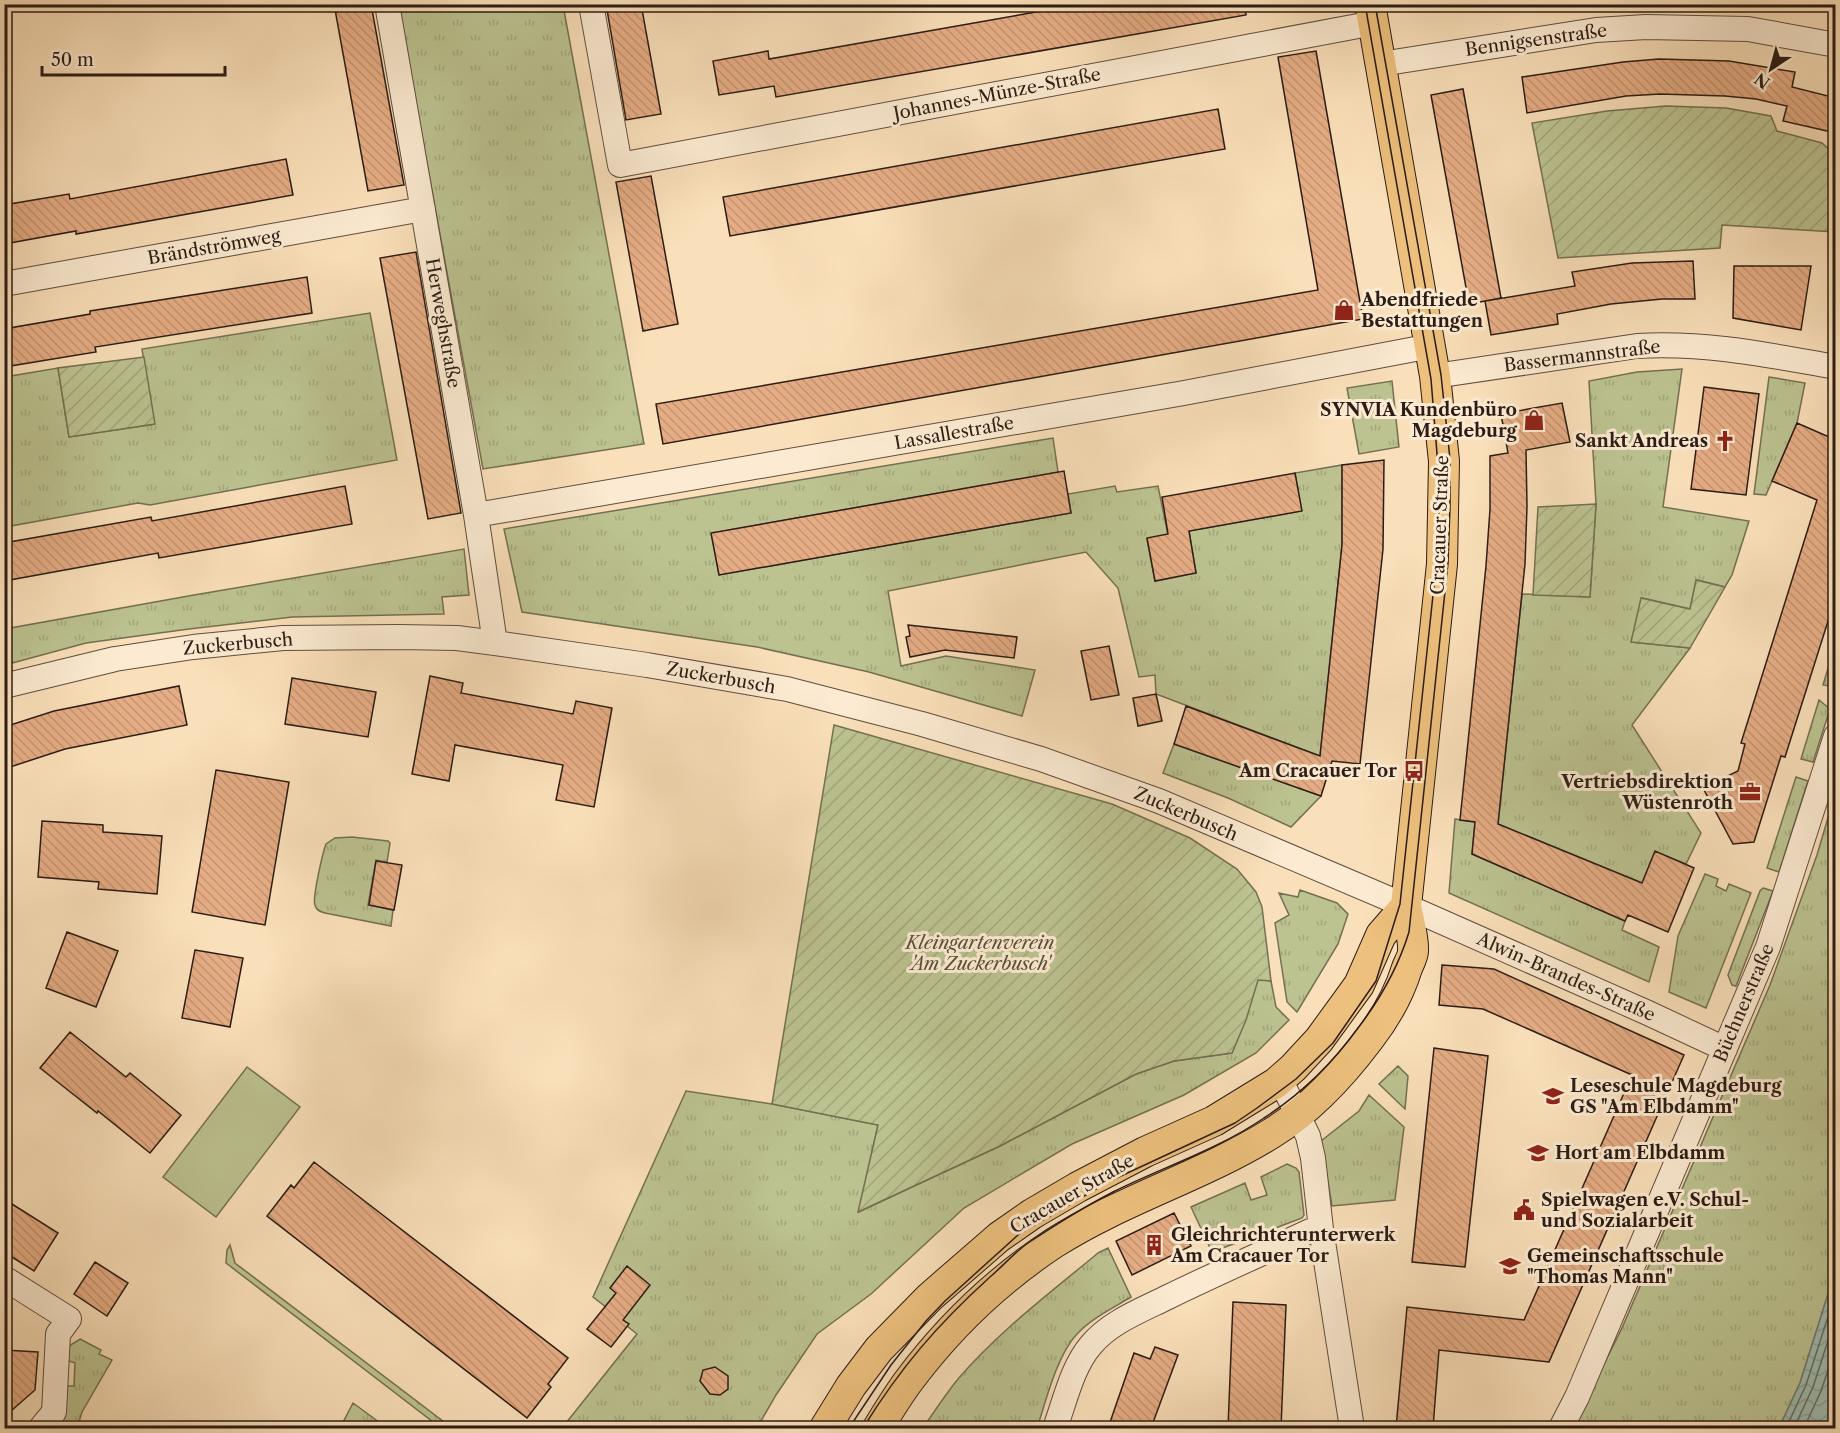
<svg xmlns="http://www.w3.org/2000/svg" width="1840" height="1433" viewBox="0 0 1840 1433" font-family="'Libre Caslon Text',serif">
<style>
.grass{fill:url(#grass-tufts);stroke:#747053;stroke-width:1.5}
.garden{fill:url(#garden-furrows);stroke:#747053;stroke-width:1.5}
.pitch{fill:#bcc391;stroke:#747053;stroke-width:1.5}
.water{fill:url(#water-waves);stroke:#707d73;stroke-width:1.5}
.lines{fill:none;stroke-linecap:round;stroke-linejoin:round}
.shore{stroke:#656c63;stroke-width:1.5}
.building{fill:url(#building-back-hatch);stroke:#2c1c15;stroke-width:1.5}
.minor-casing{stroke:#604d3e;stroke-width:26}
.major-casing{stroke:#2c1c15;stroke-width:32}
.minor{stroke:#fcebd2;stroke-width:24}
.major{stroke:#edc07d;stroke-width:30}
.tram{stroke:#2c1c15;stroke-width:1.5}
.labels{text-anchor:middle;dominant-baseline:central;stroke-width:6;stroke-linejoin:round;paint-order:stroke}
.street-label{font-size:18px;fill:#2c1c15;stroke:#fcebd2}
.poi-label{font-size:18px;font-weight:bold;fill:#2c1c15;stroke:#fcebd2;text-anchor:start}
.park-label{font-size:18px;font-style:italic;fill:#574e3a;stroke:#fcebd2}
</style>
<defs>
<pattern id="grass-tufts" width="24" height="20" patternUnits="userSpaceOnUse" patternTransform="scale(1.5)"><rect width="24" height="20" fill="#bcc391"/><path d="M3 7l-1-3M5 7V3M7 7l1-3M15 17l-1-3M17 17v-4M19 17l1-3" fill="none" stroke="#a2a77c"/></pattern>
<pattern id="garden-furrows" width="10" height="10" patternUnits="userSpaceOnUse" patternTransform="scale(1.5)"><rect width="10" height="10" fill="#bcc391"/><path d="M-1 1l2-2M0 10L10 0M9 11l2-2" fill="none" stroke="#a2a77c"/></pattern>
<pattern id="water-waves" width="16" height="10" patternUnits="userSpaceOnUse" patternTransform="scale(1.5)"><rect width="16" height="10" fill="#9ebdb1"/><path d="M0 5q4-4 8 0t8 0" fill="none" stroke="#88a297"/></pattern>
<pattern id="building-back-hatch" width="6" height="6" patternUnits="userSpaceOnUse" patternTransform="scale(1.5)"><rect width="6" height="6" fill="#e6ad85"/><path d="M-1 5l2 2M0 0l6 6M5-1l2 2" fill="none" stroke="#c59472"/></pattern>
</defs>
<rect width="100%" height="100%" fill="#fae0ba"/>
<filter id="stains"><feTurbulence type="fractalNoise" baseFrequency=".00333" numOctaves="4"/><feColorMatrix values="0 0 0 0 .2 0 0 0 0 .09 0 0 0 0 .02 0 0 0 .5 -.17"/></filter>
<radialGradient id="worn" r=".72"><stop offset=".6" stop-color="#630" stop-opacity="0"/><stop offset="1" stop-color="#630" stop-opacity=".3"/></radialGradient>
<!-- grass -->
<path class="grass" d="M398,5H563L644,444L483,469Z
M370,313L397,460L150,505L138,503L5,527V377L58,368L69,437L154,424L142,349Z
M1682,369L1663,507L1749,521L1732,575L1725,587L1697,580L1690,609L1642,598L1632,642L1690,648L1632,725L1701,833L1686,864L1655,852L1642,883L1498,824L1522,594L1590,597L1596,504L1589,381L1637,372Z
M1769,377L1805,383L1797,423L1766,495L1754,494Z
M1392,381L1399,447L1359,454L1347,388Z
M1053,438L1058,472L712,533L719,575L1071,513L1068,494L1115,486L1117,492L1158,486L1168,535L1147,539L1155,581L1196,573L1189,531L1301,511L1295,473L1342,465V545L1320,756L1156,694L1155,675L1139,677L1118,588L1086,552L888,591L901,666L946,656L1035,670L1022,716L869,672L757,647L522,612L504,529Z
M464,549L469,595L442,597L444,614L292,617L189,629L86,643L5,665V629L194,595Z
M1835,646L1836,687H1835L1823,685Z
M1819,700L1830,709L1813,762L1801,759Z
M1174,744L1321,796L1291,827L1228,798L1163,773Z
M1796,777L1808,781L1779,872L1767,868Z
M1835,794V1272L1800,1383L1779,1428H1572L1622,1328L1770,985L1817,855Z
M1455,819L1475,822L1472,854L1625,921L1622,930L1659,947L1649,982L1449,893Z
M352,837L388,841L390,843L387,862L376,860L368,905L393,910L391,926L325,913C320,912 316,910 315,905C312,898 323,852 326,844L335,838Z
M1705,874L1718,879L1716,886L1726,891L1729,884L1751,893L1706,1008L1669,992L1678,936Z
M1763,888L1773,891L1736,986L1732,985L1728,975L1760,891Z
M1300,890L1337,903L1348,914L1338,944L1297,1012L1287,1002L1275,923L1289,915L1279,893L1298,897Z
M1258,979L1271,981L1276,1007L1289,1020L1256,1053L1184,1095L1072,1144L964,1208L871,1294L817,1334L776,1395L757,1428H562L637,1334L627,1326L628,1324L593,1297L686,1091L772,1104L878,1125L859,1212L1000,1146L1136,1074L1174,1061L1232,1053Z
M1398,1066L1408,1076L1405,1109L1379,1084Z
M1369,1095L1404,1127L1395,1200L1332,1206L1321,1141L1359,1111Z
M1287,1164L1296,1168L1299,1172L1304,1215L1302,1218L1212,1252L1191,1207L1245,1183L1251,1200L1267,1195L1261,1177Z
M230,1245L235,1263L452,1428H441L226,1263L227,1250Z
M1108,1248L1131,1297C1113,1308 1092,1318 1077,1334C1057,1355 1046,1401 1037,1428H923C934,1412 945,1395 958,1379C998,1332 1050,1293 1098,1253Z
M80,1339L101,1350L99,1354L112,1360L82,1412L77,1428H54L66,1386H74L75,1363L66,1360L69,1346Z
M353,1403L387,1428H340Z"/>
<!-- garden -->
<path class="garden" d="M1666,106L1726,108L1771,116L1777,131L1822,143L1835,155V232L1722,225L1720,248L1558,258L1532,123L1607,111Z
M144,357L155,424L69,437L58,368Z
M1596,504L1590,597L1533,595L1538,507Z
M1696,580L1725,587L1690,648L1631,642L1641,598L1690,609Z
M834,725L1112,804L1190,838L1237,869L1256,892L1262,907L1271,981L1258,980L1246,1020L1232,1053L1174,1061L1136,1074L1000,1146L858,1212L878,1125L772,1104Z"/>
<!-- pitch -->
<path class="pitch" d="M247,1067L300,1107L216,1217L163,1177Z"/>
<!-- water -->
<path class="water" d="M1835,1272V1428H1779L1800,1383Z"/>
<g class="lines">
<!-- shore -->
<path class="shore" d="M1786,1428L1806,1385L1836,1292
M1794,1428L1813,1387L1836,1316
M1804,1428L1821,1391L1836,1346"/>
</g>
<!-- building -->
<path class="building" d="M334,4H371L404,185L368,191Z
M606,4H641L661,114L626,120Z
M1082,4H1245L1246,15L776,97L774,86L719,95L713,61L768,51L769,59Z
M1316,51L1363,319L663,444L656,404L1318,290L1278,57Z
M1659,59L1729,61L1795,72L1792,87L1836,98V133L1783,121L1787,106L1756,99L1725,96L1660,94L1626,96L1527,113L1522,77L1623,62Z
M1463,89L1501,298L1469,304L1431,95Z
M1218,109L1225,149L730,236L723,197Z
M286,159L293,195L76,234V231L4,244V205L69,194L70,199Z
M651,176L678,324L643,331L616,182Z
M416,252L461,513L428,519L380,258Z
M1693,261L1695,299H1662L1611,304L1557,314L1558,324L1491,335L1485,301L1575,286L1572,272L1632,263Z
M1734,266H1811L1801,330L1733,318Z
M307,277L312,313L95,347L96,352L4,367V329L90,314V311Z
M1704,387L1759,394L1746,495L1691,489Z
M1562,403L1570,442L1526,450L1527,506L1525,564L1498,824L1642,883L1655,851L1694,868L1668,932L1628,915L1625,921L1472,854L1475,822L1460,820L1486,566L1490,509V456L1508,453L1501,414Z
M1797,423L1836,440V596L1785,757L1781,756L1754,842L1733,844L1703,788L1738,771L1745,744L1741,743L1817,500L1772,481Z
M1384,460L1383,549L1360,764L1332,761L1321,796L1174,744L1186,706L1320,756L1342,545V465Z
M1064,471L1071,513L719,575L711,533Z
M1295,473L1302,511L1189,531L1196,573L1155,581L1147,538L1168,534L1162,497Z
M345,486L352,524L159,558L158,553L4,581V543L151,517L152,521Z
M908,625L1017,637L1014,658L945,650L910,657L906,637L910,636Z
M1109,646L1119,695L1091,700L1081,651Z
M430,676L463,683L461,693L573,714L576,701L612,708L594,807L556,800L563,765L455,745L449,781L412,774Z
M292,678L376,692L368,737L285,724Z
M179,686L187,725L65,749L4,769V727L54,711Z
M1156,694L1162,721L1138,726L1133,698Z
M216,770L289,782L265,925L192,912Z
M42,821L103,825V832L162,836L157,894L98,889L99,882L38,877Z
M376,861L402,865L394,910L369,905Z
M67,932L118,951L96,1007L46,988Z
M195,950L243,958L230,1027L182,1018Z
M1442,965L1494,969L1684,1055L1549,1362L1439,1350L1433,1428H1396L1407,1307L1524,1320L1632,1075L1483,1009L1439,1005Z
M70,1032L126,1077L130,1073L181,1115L150,1153L98,1111L97,1113L40,1068Z
M1434,1048L1488,1056L1465,1267L1412,1262Z
M314,1162L568,1358L548,1384L551,1387L527,1418L267,1216L291,1185L294,1188Z
M4,1199L58,1233L34,1271L4,1252Z
M1174,1213L1191,1246L1132,1275L1116,1241Z
M95,1262L128,1283L107,1316L74,1294Z
M627,1266L650,1285L623,1320L629,1324L611,1347L587,1329L616,1293L610,1288Z
M1233,1302L1286,1305L1281,1428H1228Z
M1155,1347L1178,1355L1151,1428H1108L1134,1353L1150,1359Z
M4,1350L38,1352L35,1390L4,1417Z
M715,1367L728,1376V1389L720,1395L710,1394L700,1381L703,1370Z"/>
<g class="lines">
<defs>
<path id="minor" d="M387,4L476,515L495,643
M591,4L620,165L1374,23
M1381,64L1596,30L1646,27L1748,29L1836,45
M4,284L423,209
M1435,376L1637,346C1706,342 1768,355 1836,367
M476,515L1184,393L1431,346
M4,686L115,659L193,647L283,638L399,637L457,638L495,643L647,665L787,689L922,724L1041,759L1159,801L1406,906L1648,1013L1725,1049
M1280,1079L1308,1136L1313,1158L1321,1229L1352,1428
M4,1278L69,1319L58,1334L54,1412L41,1428
M1055,1428C1065,1401 1072,1367 1091,1345C1110,1322 1142,1310 1168,1297C1215,1274 1263,1253 1310,1231L1321,1229
M1561,1428L1577,1397L1768,947L1836,736"/>
<path id="major" d="M825,1428L851,1386L879,1349L930,1297L999,1237L1032,1214L1078,1187L1145,1152L1214,1121L1276,1083L1293,1068L1319,1040L1359,985L1381,935L1406,906
M878,1428C887,1413 897,1397 907,1383C947,1329 998,1280 1054,1243C1123,1199 1203,1176 1272,1133C1311,1109 1342,1075 1369,1039C1386,1017 1399,994 1407,968C1409,963 1413,956 1413,951C1414,939 1408,918 1406,906L1442,564L1444,461L1435,376L1370,4"/>
</defs>
<!-- minor casing -->
<use href="#minor" class="minor-casing"/>
<!-- major casing -->
<use href="#major" class="major-casing"/>
<!-- minor -->
<use href="#minor" class="minor"/>
<!-- major -->
<use href="#major" class="major"/>
<!-- tram -->
<path class="tram" d="M849,1428L891,1365L926,1321L945,1301L1019,1234L1108,1182L1235,1123L1257,1108L1296,1079L1333,1043L1376,981L1400,904L1436,567L1440,491L1431,379L1365,4
M863,1428C901,1367 937,1325 990,1277C1003,1266 1014,1253 1028,1243C1055,1225 1084,1207 1113,1192C1163,1167 1217,1150 1264,1118C1301,1094 1332,1064 1358,1028C1381,998 1398,968 1409,932L1448,563L1450,506V459L1441,375L1375,4"/>
</g>
<!-- icons -->
<defs>
<symbol id="shop-bare" viewBox="-9 -9 18 18"><path d="M-5-2.5h2.3a2.7 3.5 0 0 1 5.4 0H5L5.5 6h-11ZM-1.5-2.5h3a1.5 2.3 0 0 0-3 0Z" fill="#8f2418" stroke="#fcebd2" stroke-width="2.5" paint-order="stroke"/></symbol>
<symbol id="church-bare" viewBox="-9 -9 18 18"><path d="M-1.2-6h2.4v3.5h3.3v2.4h-3.3V6h-2.4V-.1h-3.3v-2.4h3.3Z" fill="#8f2418" stroke="#fcebd2" stroke-width="2.5" paint-order="stroke"/></symbol>
<symbol id="bus-bare" viewBox="-9 -9 18 18"><path d="M-5-6H5V4H4V6H2V4H-2V6H-4V4H-5ZM-3.5-4V0h7V-4ZM-3.5 1.2v1.5H-2V1.2ZM2 1.2v1.5H3.5V1.2Z" fill="#8f2418" stroke="#fcebd2" stroke-width="2.5" paint-order="stroke"/></symbol>
<symbol id="office-bare" viewBox="-9 -9 18 18"><path d="M-6-3h4V-5.5h4V-3h4V5H-6ZM-1-4.5V-3h2v-1.5ZM-6 0V1H6V0Z" fill="#8f2418" stroke="#fcebd2" stroke-width="2.5" paint-order="stroke"/></symbol>
<symbol id="school-bare" viewBox="-9 -9 18 18"><path d="M0-5L7-2L0 1L-7-2ZM-4 1L0 2.5L4 1V4Q0 6-4 4Z" fill="#8f2418" stroke="#fcebd2" stroke-width="2.5" paint-order="stroke"/></symbol>
<symbol id="civic-bare" viewBox="-9 -9 18 18"><path d="M-.6-6.5H3V-4.5H.6V-3L4-1V1h2V6H-6V1h2V-1L-.6-3ZM-1.2 2.5V6h2.4V2.5Z" fill="#8f2418" stroke="#fcebd2" stroke-width="2.5" paint-order="stroke"/></symbol>
<symbol id="building-bare" viewBox="-9 -9 18 18"><path d="M-4-6H4V6H1V3H-1V6H-4ZM-2.5-4.3h1.7v1.8h-1.7ZM.8-4.3h1.7v1.8H.8ZM-2.5-1h1.7V.8h-1.7ZM.8-1h1.7V.8H.8Z" fill="#8f2418" stroke="#fcebd2" stroke-width="2.5" paint-order="stroke"/></symbol>
</defs>
<g fill-rule="evenodd">
<use href="#shop-bare" x="1329" y="295" width="30" height="30"/>
<use href="#shop-bare" x="1519" y="405" width="30" height="30"/>
<use href="#church-bare" x="1710" y="426" width="30" height="30"/>
<use href="#bus-bare" x="1399" y="756" width="30" height="30"/>
<use href="#office-bare" x="1735" y="777" width="30" height="30"/>
<use href="#school-bare" x="1538" y="1081" width="30" height="30"/>
<use href="#school-bare" x="1523" y="1138" width="30" height="30"/>
<use href="#civic-bare" x="1509" y="1195" width="30" height="30"/>
<use href="#building-bare" x="1139" y="1230" width="30" height="30"/>
<use href="#school-bare" x="1495" y="1251" width="30" height="30"/>
</g>
<g class="labels">
<!-- street labels -->
<g class="street-label">
<text transform="translate(1536 40) rotate(-8)">Bennigsenstraße</text>
<text transform="translate(997 94) rotate(-11)">Johannes-Münze-Straße</text>
<text transform="translate(214 247) rotate(-10)">Brändströmweg</text>
<text transform="translate(443 323) rotate(80)">Herweghstraße</text>
<text transform="translate(1582 356) rotate(-7)">Bassermannstraße</text>
<text transform="translate(954 433) rotate(-10)">Lassallestraße</text>
<text transform="translate(1440 525) rotate(-88)">Cracauer Straße</text>
<text transform="translate(238 644) rotate(-5)">Zuckerbusch</text>
<text transform="translate(721 678) rotate(10)">Zuckerbusch</text>
<text transform="translate(1186 814) rotate(23)">Zuckerbusch</text>
<text transform="translate(1566 977) rotate(24)">Alwin-Brandes-Straße</text>
<text transform="translate(1744 1003) rotate(-67)">Büchnerstraße</text>
<text transform="translate(1072 1194) rotate(-30)">Cracauer Straße</text>
</g>
<!-- poi labels -->
<g class="poi-label">
<text x="1361" y="300">Abendfriede<tspan x="1361" dy="21">Bestattungen</tspan></text>
<text x="1517" y="410" text-anchor="end">SYNVIA Kundenbüro<tspan x="1517" dy="21">Magdeburg</tspan></text>
<text x="1708" y="441" text-anchor="end">Sankt Andreas</text>
<text x="1397" y="771" text-anchor="end">Am Cracauer Tor</text>
<text x="1733" y="782" text-anchor="end">Vertriebsdirektion<tspan x="1733" dy="21">Wüstenroth</tspan></text>
<text x="1570" y="1086">Leseschule Magdeburg<tspan x="1570" dy="21">GS "Am Elbdamm"</tspan></text>
<text x="1555" y="1153">Hort am Elbdamm</text>
<text x="1541" y="1200">Spielwagen e.V. Schul-<tspan x="1541" dy="21">und Sozialarbeit</tspan></text>
<text x="1171" y="1235">Gleichrichterunterwerk<tspan x="1171" dy="21">Am Cracauer Tor</tspan></text>
<text x="1527" y="1256">Gemeinschaftsschule<tspan x="1527" dy="21">"Thomas Mann"</tspan></text>
</g>
<!-- park labels -->
<g class="park-label">
<text x="980" y="943">Kleingartenverein<tspan x="980" dy="21">'Am Zuckerbusch'</tspan></text>
</g>
</g>
<!-- margin -->
<rect width="1840" height="1433" fill="none" stroke="#fae0ba" stroke-width="24"/>
<rect x="6" y="6" width="1828" height="1421" fill="none" stroke="#2c1c15" stroke-width="3"/>
<rect x="12" y="12" width="1816" height="1409" fill="none" stroke="#2c1c15" stroke-width="1.5"/>
<!-- north arrow -->
<g transform="translate(1771 69) rotate(216)" stroke="#fcebd2" stroke-width="4.5" paint-order="stroke">
<path d="M0-4.5L10 22L0 15L-10 22Z" fill="#2c1c15"/>
<text y="-9" font-size="16" font-weight="bold" text-anchor="middle" fill="#2c1c15">N</text>
</g>
<!-- scale -->
<path d="M42 66v9h183v-9" fill="none" stroke="#2c1c15" stroke-width="3"/>
<text x="51" y="66" font-size="18" fill="#2c1c15" stroke="#fcebd2" stroke-width="4.5" paint-order="stroke">50 m</text>
<rect width="100%" height="100%" filter="url(#stains)"/>
<rect width="100%" height="100%" fill="url(#worn)"/>
</svg>
